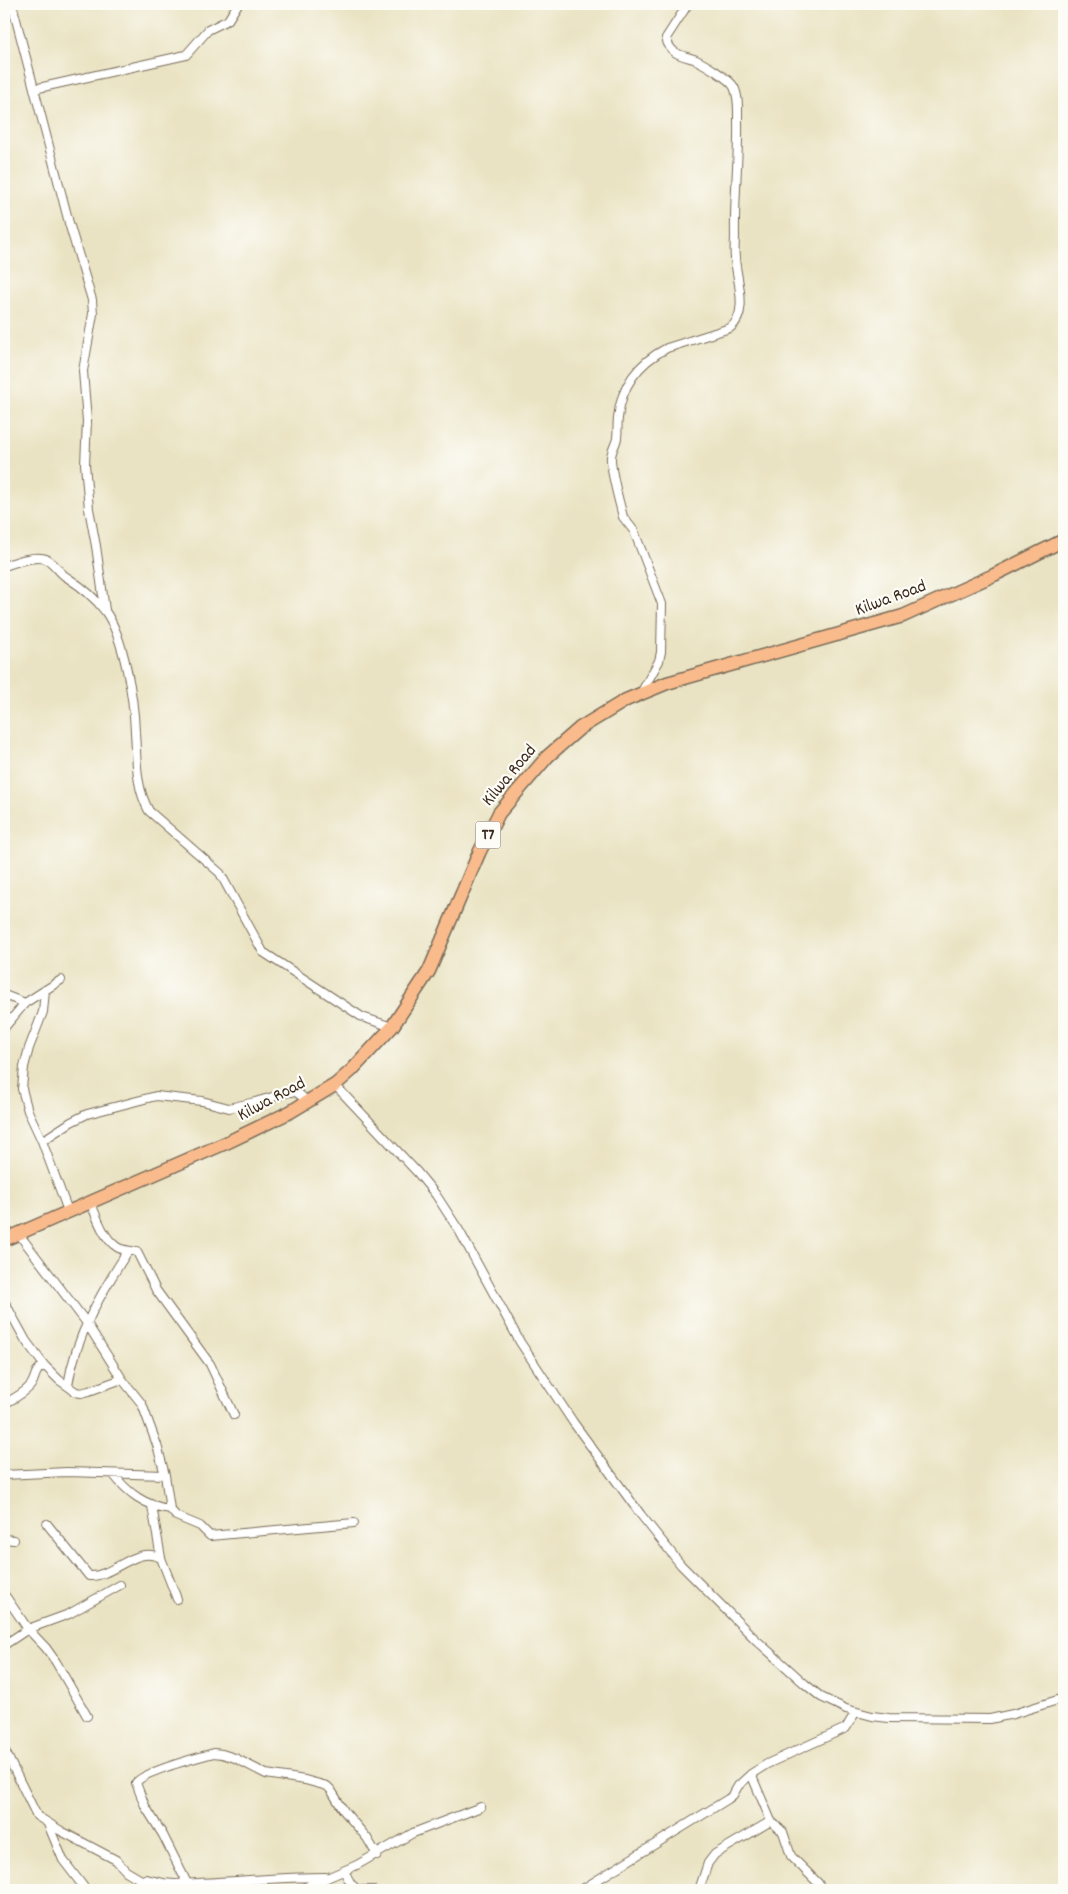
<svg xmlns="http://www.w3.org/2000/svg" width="1068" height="1894" viewBox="0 0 1068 1894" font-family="Dekko,sans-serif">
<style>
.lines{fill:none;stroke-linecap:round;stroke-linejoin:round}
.minor-casing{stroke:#786b58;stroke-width:10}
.trunk-casing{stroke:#786b58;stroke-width:15}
.minor{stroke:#fff;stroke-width:8}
.trunk{stroke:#fabb8c;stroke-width:12}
.labels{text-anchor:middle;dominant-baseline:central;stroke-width:4.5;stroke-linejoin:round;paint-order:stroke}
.shield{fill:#fdfcf7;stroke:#75695f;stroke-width:1}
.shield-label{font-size:16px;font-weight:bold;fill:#3b2a1e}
.street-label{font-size:18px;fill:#3b2a1e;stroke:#fdfcf7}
</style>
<rect width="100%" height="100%" fill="#fdfcf7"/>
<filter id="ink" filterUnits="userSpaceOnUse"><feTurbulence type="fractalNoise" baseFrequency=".02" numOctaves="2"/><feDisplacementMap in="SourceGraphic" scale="10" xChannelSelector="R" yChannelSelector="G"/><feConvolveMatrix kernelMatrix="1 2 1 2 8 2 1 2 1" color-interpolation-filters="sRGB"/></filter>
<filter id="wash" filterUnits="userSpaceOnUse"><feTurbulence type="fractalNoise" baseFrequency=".0096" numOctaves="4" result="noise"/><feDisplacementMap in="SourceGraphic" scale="20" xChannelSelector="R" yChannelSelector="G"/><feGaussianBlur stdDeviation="1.12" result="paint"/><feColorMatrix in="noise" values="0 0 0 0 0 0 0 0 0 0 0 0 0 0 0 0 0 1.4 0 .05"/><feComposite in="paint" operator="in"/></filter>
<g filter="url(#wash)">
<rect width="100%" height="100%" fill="#eae3c3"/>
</g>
<g filter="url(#ink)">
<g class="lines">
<defs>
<path id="minor" d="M12,4L69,223L92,300L93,314L83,371L87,421L85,464L89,509L96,546L105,610
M34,89L186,55L208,30L228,20L238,4
M4,566C15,562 37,554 48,560C56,565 60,574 68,578C82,587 95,598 105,611C124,637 134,700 135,732C137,759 135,786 149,811L220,873L263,952L362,1017L392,1027
M641,693L659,661L661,652L662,604L634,531L623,517L621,509C617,493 612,476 611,460C610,452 616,445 617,438C618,431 617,425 618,418C621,386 638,363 667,348L730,328C750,313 736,278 735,258C734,251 735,243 735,236C734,197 739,159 738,121C738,110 739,97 734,87C730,79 703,63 694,59C680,55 670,54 666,38L688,4
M45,990L43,1012L29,1048L24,1067L22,1089L28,1111L42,1141L68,1211
M4,995L25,1003
M4,1028L25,1003L61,980
M335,1085L417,1172L436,1195L460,1232L520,1342L573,1422L641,1515L681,1565L755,1639L805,1684L821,1697L846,1709L872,1716L889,1718L990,1719L1013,1714L1064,1698
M42,1141L71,1122L87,1114L156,1096L202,1101L229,1108L255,1102L293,1091L299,1094L308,1102
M90,1201C96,1215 103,1238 117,1247C123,1251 130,1250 137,1252L156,1290L210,1364L234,1415
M18,1233L86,1322L122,1379L142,1404L157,1445L165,1475L170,1509L176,1516L200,1526L210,1536L354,1523
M4,1301L26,1341L44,1365L59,1380L76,1392L81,1393L89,1391L122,1379
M68,1385C76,1335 101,1293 128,1251
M4,1404C13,1399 25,1393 31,1385C37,1376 33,1372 44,1365
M113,1474C128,1493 145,1506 170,1509
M4,1475L67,1472L165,1475
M152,1506L161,1558L177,1599
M47,1524L89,1576C112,1578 137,1544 161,1558
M4,1539L14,1540
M4,1594L28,1629L46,1648L56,1662L87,1716
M4,1645L28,1629L69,1614L120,1585
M4,1749L37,1816L61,1831L116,1860L126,1871L158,1890
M751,1774L771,1821L783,1832L791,1856L818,1883L822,1890
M48,1824L63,1860L86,1890
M344,1871L351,1884L358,1890
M145,1879L163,1883L174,1884C225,1883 274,1877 325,1877
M187,1883L163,1835L145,1806L136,1783C142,1772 199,1757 214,1753L222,1754L235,1758L266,1774L305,1780L327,1786L331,1790L344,1811L367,1838L377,1855
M299,1890L357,1865L413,1833L481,1807
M363,1890H373
M581,1890L728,1799L733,1795L738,1786L751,1774L767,1764L846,1728L855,1713
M699,1890L708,1863L715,1854L771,1821"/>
<path id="trunk" d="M4,1240L228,1142L290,1112L335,1085L352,1070L392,1027L429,971L479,853L499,813L548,756L580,728L626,700L667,683L903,616L994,575L1064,540"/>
</defs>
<!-- minor casing -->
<use href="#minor" class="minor-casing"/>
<!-- trunk casing -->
<use href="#trunk" class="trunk-casing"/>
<!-- minor -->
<use href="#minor" class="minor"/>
<!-- trunk -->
<use href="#trunk" class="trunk"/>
</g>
</g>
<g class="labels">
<!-- shield labels -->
<rect class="shield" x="475.5" y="821.5" width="25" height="27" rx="4"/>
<g class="shield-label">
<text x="488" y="835">T7</text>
</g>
<!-- street labels -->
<g class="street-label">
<text transform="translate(891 599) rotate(-20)">Kilwa Road</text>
<text transform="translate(510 776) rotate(-50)">Kilwa Road</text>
<text transform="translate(272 1100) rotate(-28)">Kilwa Road</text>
</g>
</g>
<!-- margin -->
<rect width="1068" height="1894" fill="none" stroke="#fdfcf7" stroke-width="20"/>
</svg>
